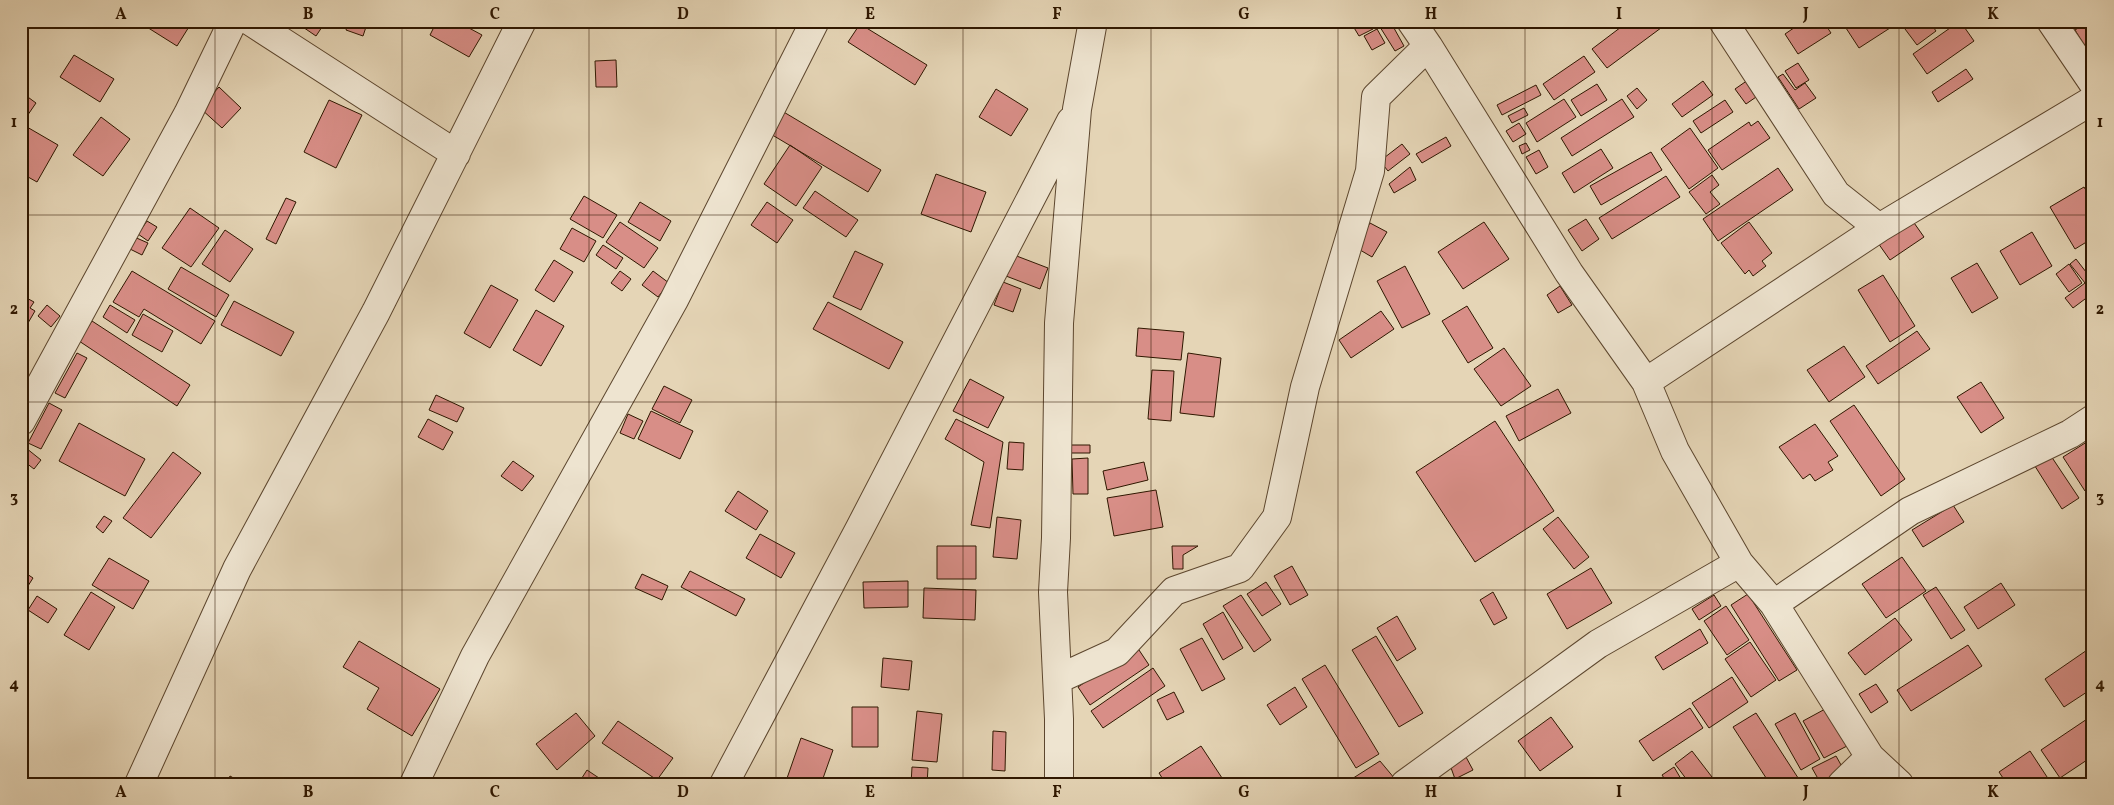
<svg xmlns="http://www.w3.org/2000/svg" width="2114" height="805" viewBox="0 0 2114 805" font-family="Vollkorn,serif">
<style>
.building{fill:#d88e87;stroke:#2f1700}
.lines{fill:none;stroke-linecap:round;stroke-linejoin:round}
.minor-casing{stroke:#5c462e;stroke-width:30}
.minor{stroke:#eee4d0;stroke-width:28}
.grid{fill:none;stroke:#2f1700;stroke-width:1;stroke-opacity:0.55}
.neatline{fill:none;stroke:#2f1700;stroke-width:2}
.grid-label{font-size:16px;text-anchor:middle;font-weight:bold;fill:#2f1700}
</style>
<rect width="100%" height="100%" fill="#e5d5b6"/>
<filter id="stains"><feTurbulence type="fractalNoise" baseFrequency=".004" numOctaves="4"/><feColorMatrix values="0 0 0 0 .2 0 0 0 0 .09 0 0 0 0 .02 0 0 0 .5 -.17"/></filter>
<radialGradient id="worn" r=".72"><stop offset=".6" stop-color="#630" stop-opacity="0"/><stop offset="1" stop-color="#630" stop-opacity=".3"/></radialGradient>
<!-- building -->
<path class="building" d="M144,21H192V22L177,46L142,24Z
M294,21H326L316,36Z
M349,21L367,24L363,36L346,30Z
M437,21H456L482,35L469,57L430,35Z
M1361,21H1368L1373,29L1359,36L1353,26Z
M1390,21L1404,46L1395,51L1380,27Z
M1629,21L1669,22L1607,68L1592,49Z
M1804,21H1823L1831,33L1798,54L1785,34Z
M1849,21H1885L1890,28L1859,48L1844,25Z
M1908,21H1929L1936,31L1917,45L1902,25Z
M1960,21L1974,41L1927,74L1913,54Z
M2089,21H2093V39L2084,45L2075,30Z
M860,24L927,65L915,85L848,42Z
M1377,29L1385,43L1372,50L1364,36Z
M74,55L114,79L100,102L60,77Z
M1584,56L1595,72L1554,100L1543,84Z
M616,60L617,87H596L595,61Z
M1798,63L1809,80L1796,88L1785,71Z
M1966,69L1973,79L1938,102L1932,92Z
M1783,74L1795,90L1805,83L1816,98L1799,109L1778,77Z
M1748,80L1759,95L1746,104L1735,89Z
M1703,81L1713,95L1682,117L1672,104Z
M1597,84L1607,100L1581,116L1571,100Z
M1536,85L1541,95L1502,115L1497,105Z
M219,87L241,108L222,128L200,108Z
M1637,88L1647,100L1637,109L1627,96Z
M996,89L1028,109L1011,136L979,117Z
M21,92L36,103L23,122L21,120Z
M1564,99L1576,117L1537,142L1526,123Z
M1622,99L1634,117L1572,156L1561,138Z
M329,100L362,115L336,168L304,152Z
M1725,100L1733,112L1701,133L1693,121Z
M1524,108L1528,115L1512,123L1508,116Z
M782,111L881,170L868,192L769,133Z
M101,117L130,139L103,176L73,155Z
M1758,121L1770,138L1722,170L1708,150L1749,122L1751,126Z
M1519,123L1526,134L1513,142L1506,131Z
M27,127L58,145L37,182L21,173V136Z
M1690,128L1718,168L1689,189L1661,149Z
M1446,137L1451,146L1422,163L1416,154Z
M1526,143L1530,150L1522,154L1519,146Z
M1402,144L1410,154L1388,171L1380,161Z
M790,145L822,167L796,206L764,184Z
M1601,149L1613,168L1574,193L1562,173Z
M1539,150L1548,167L1536,174L1526,157Z
M1651,152L1662,170L1601,205L1590,186Z
M1410,167L1416,180L1394,193L1389,184Z
M1778,168L1793,190L1718,241L1703,219Z
M936,174L986,192L971,232L921,214Z
M1712,175L1719,185L1710,192L1720,204L1706,214L1689,192Z
M1666,176L1680,197L1612,239L1599,218Z
M2084,187L2093,202V238L2075,249L2050,207Z
M815,191L858,220L846,237L803,208Z
M584,196L617,215L603,238L570,219Z
M286,198L296,202L276,244L266,239Z
M640,202L671,221L660,241L628,222Z
M767,202L793,220L777,243L751,225Z
M190,208L219,228L191,267L162,248Z
M1586,219L1599,239L1582,251L1568,230Z
M1912,220L1924,237L1890,260L1878,243Z
M147,221L157,227L148,241L138,234Z
M620,222L658,248L644,268L606,242Z
M1484,222L1509,259L1463,289L1438,252Z
M1749,222L1772,253L1762,261L1766,266L1753,276L1749,270L1745,274L1721,243Z
M1370,223L1387,232L1372,257L1355,247Z
M572,228L596,241L584,262L560,249Z
M225,230L253,249L230,282L202,264Z
M2032,232L2052,266L2020,285L2000,251Z
M132,236L148,243L142,255L126,247Z
M603,245L623,258L616,269L596,255Z
M855,251L883,264L861,310L833,297Z
M1014,255L1048,268L1040,289L1006,276Z
M2076,259L2093,281V293L2073,308L2065,298L2085,283L2070,264Z
M554,260L573,272L554,302L535,290Z
M1977,263L1998,298L1972,313L1951,278Z
M2069,264L2082,283L2069,292L2056,274Z
M1405,266L1430,314L1402,328L1377,281Z
M181,267L229,295L216,317L168,289Z
M132,271L215,321L201,344L144,309L139,317L113,302Z
M620,271L631,279L622,291L611,283Z
M653,271L669,283L658,297L642,285Z
M1883,275L1915,326L1890,342L1858,290Z
M1003,282L1021,289L1013,312L994,305Z
M491,285L518,300L490,348L464,333Z
M1560,286L1572,305L1558,313L1547,295Z
M21,295L34,302L30,308L35,311L28,323L23,320L21,324Z
M234,301L294,332L281,356L221,325Z
M828,302L903,342L889,369L813,329Z
M47,305L60,316L51,327L38,316Z
M110,305L135,320L127,333L103,317Z
M1467,306L1493,348L1468,363L1442,321Z
M536,310L564,326L541,366L513,350Z
M1381,311L1394,329L1351,358L1339,340Z
M143,314L173,331L162,352L132,335Z
M92,321L190,385L177,406L79,341Z
M1138,328L1184,332L1181,360L1136,356Z
M1917,331L1930,349L1878,384L1866,366Z
M1844,346L1865,377L1829,402L1807,370Z
M1504,348L1531,386L1501,406L1474,369Z
M77,353L87,358L65,398L55,393Z
M1188,353L1221,358L1214,417L1180,413Z
M1152,370L1174,371L1171,421L1148,419Z
M970,379L1004,397L988,428L953,411Z
M1981,382L2004,418L1981,433L1957,397Z
M664,386L692,400L680,423L652,409Z
M1558,389L1571,413L1519,441L1506,416Z
M436,395L464,408L457,422L429,410Z
M49,403L62,410L41,449L28,443Z
M1854,405L1905,479L1881,496L1830,421Z
M651,411L693,431L680,459L638,439Z
M628,414L643,421L634,439L620,433Z
M428,419L453,432L443,450L418,437Z
M956,419L1003,442L990,528L971,525L984,462L945,439Z
M1495,421L1554,511L1475,562L1416,472Z
M79,423L145,459L125,496L59,461Z
M1815,424L1838,456L1828,462L1833,470L1815,481L1810,474L1803,479L1779,447Z
M2093,438V486L2085,491L2063,457Z
M1009,442L1024,443L1023,470L1007,469Z
M1068,445H1090V453H1068Z
M26,448L41,460L34,469L21,459V453Z
M173,452L201,473L151,538L123,518Z
M2049,453L2079,498L2062,509L2033,463Z
M1088,458V494H1073L1072,459Z
M513,461L534,476L522,491L501,476Z
M1144,462L1148,480L1107,490L1103,471Z
M1156,490L1163,527L1114,536L1107,498Z
M738,491L768,511L756,530L725,511Z
M1953,505L1964,522L1923,547L1912,530Z
M104,516L112,521L103,533L96,527Z
M997,517L1021,520L1017,559L993,557Z
M1558,517L1589,557L1574,569L1543,529Z
M760,534L795,553L781,578L746,558Z
M937,546H976V579H937Z
M1172,546H1198L1183,555V569H1173Z
M1902,557L1926,591L1886,618L1862,584Z
M109,558L149,581L133,609L92,585Z
M1292,566L1308,595L1290,605L1274,576Z
M1591,568L1612,603L1567,629L1547,594Z
M21,570L33,578L21,597Z
M690,571L745,599L736,616L681,587Z
M642,574L668,586L662,600L635,588Z
M908,581V607L864,608L863,582Z
M1266,582L1281,604L1262,616L1247,594Z
M2001,583L2015,605L1978,629L1964,607Z
M1936,587L1965,630L1951,639L1923,595Z
M924,588L976,590L975,620L923,618Z
M91,592L115,607L89,650L64,635Z
M1493,592L1507,618L1494,625L1480,600Z
M1748,594L1797,670L1779,681L1731,605Z
M1241,595L1271,640L1254,652L1223,606Z
M1714,595L1721,606L1699,620L1692,609Z
M37,596L57,609L48,623L28,610Z
M1726,606L1749,640L1727,655L1704,621Z
M1223,612L1243,648L1223,660L1203,624Z
M1397,616L1416,649L1397,661L1377,628Z
M1895,618L1912,640L1865,675L1848,653Z
M1700,629L1708,643L1663,670L1655,657Z
M1376,636L1423,713L1399,727L1352,650Z
M1202,638L1225,679L1202,691L1180,649Z
M359,641L440,689L412,736L367,709L379,688L343,667Z
M1750,642L1776,680L1751,697L1725,659Z
M1968,645L1982,666L1911,711L1897,690Z
M1137,647L1149,665L1090,705L1078,687Z
M2090,648L2093,652V688L2064,707L2045,679Z
M883,658L912,661L909,690L881,687Z
M1325,665L1379,754L1356,768L1302,679Z
M1153,668L1165,686L1103,728L1091,711Z
M1732,677L1748,702L1709,728L1692,703Z
M1876,684L1888,702L1871,713L1859,694Z
M1295,687L1307,707L1280,725L1267,705Z
M1174,692L1184,712L1167,720L1157,700Z
M852,707H878V747H852Z
M1690,708L1703,728L1653,761L1639,741Z
M1827,708L1847,746L1824,758L1803,721Z
M917,711L942,714L937,762L912,760Z
M576,713L595,736L557,770L536,744Z
M1756,713L1802,784H1770L1733,727Z
M1795,713L1820,759L1801,770L1775,724Z
M2093,715V756L2060,778L2041,750Z
M1551,717L1573,747L1540,771L1518,741Z
M618,721L673,758L657,780L602,743Z
M993,731L1006,732L1005,771L992,770Z
M801,738L833,750L821,784H785Z
M1201,746L1226,784H1166L1159,773Z
M1692,751L1712,777L1703,784H1690L1675,764Z
M2030,751L2051,783L2007,784L1999,772Z
M1836,756L1845,772L1821,784L1812,768Z
M1466,757L1473,770L1455,779L1450,765Z
M1380,761L1395,779L1389,784L1347,782Z
M912,767L928,768L927,784H911Z
M1674,767L1684,784H1668L1662,775Z
M587,770L608,784H578Z
M230,776L244,784H226Z"/>
<g class="lines">
<defs>
<path id="minor" d="M250,21L456,154
M1411,21L1428,46L1569,273L1646,382L1675,451L1739,563L1774,604L1870,757L1899,784
M1723,21L1836,194L1879,228
M2051,21L2093,83
M1646,382L1879,228L2093,100
M21,421L188,114L233,21
M1774,604L1910,511L2070,434L2093,419
M1058,679L1117,652L1174,591L1240,568L1277,517L1305,387L1370,171L1376,97L1428,46
M139,784L237,569L376,312L522,21
M414,784L475,656L674,300L815,21
M724,784L860,528L1071,121
M1059,784V719L1053,592L1056,538L1059,323L1077,109L1093,21
M1405,784L1598,644L1739,563
M1842,784L1870,757"/>
</defs>
<!-- minor casing -->
<use href="#minor" class="minor-casing"/>
<!-- minor -->
<use href="#minor" class="minor"/>
</g>
<!-- grid -->
<path class="grid" d="M215,21V784M402,21V784M589,21V784M776,21V784M963,21V784M1151,21V784M1338,21V784M1525,21V784M1712,21V784M1899,21V784M21,215H2093M21,402H2093M21,590H2093"/>
<!-- margin -->
<rect width="2114" height="805" fill="none" stroke="#e5d5b6" stroke-width="55"/>
<rect x="28" y="28" width="2058" height="750" class="neatline"/>
<g class="grid-label">
<text x="121" y="19">A</text>
<text x="308" y="19">B</text>
<text x="495" y="19">C</text>
<text x="683" y="19">D</text>
<text x="870" y="19">E</text>
<text x="1057" y="19">F</text>
<text x="1244" y="19">G</text>
<text x="1431" y="19">H</text>
<text x="1619" y="19">I</text>
<text x="1806" y="19">J</text>
<text x="1993" y="19">K</text>
<text x="14" y="127">1</text>
<text x="2100" y="127">1</text>
<text x="14" y="314">2</text>
<text x="2100" y="314">2</text>
<text x="14" y="502">3</text>
<text x="2100" y="502">3</text>
<text x="14" y="689">4</text>
<text x="2100" y="689">4</text>
<text x="121" y="797">A</text>
<text x="308" y="797">B</text>
<text x="495" y="797">C</text>
<text x="683" y="797">D</text>
<text x="870" y="797">E</text>
<text x="1057" y="797">F</text>
<text x="1244" y="797">G</text>
<text x="1431" y="797">H</text>
<text x="1619" y="797">I</text>
<text x="1806" y="797">J</text>
<text x="1993" y="797">K</text>
</g>
<rect width="100%" height="100%" filter="url(#stains)"/>
<rect width="100%" height="100%" fill="url(#worn)"/>
</svg>
